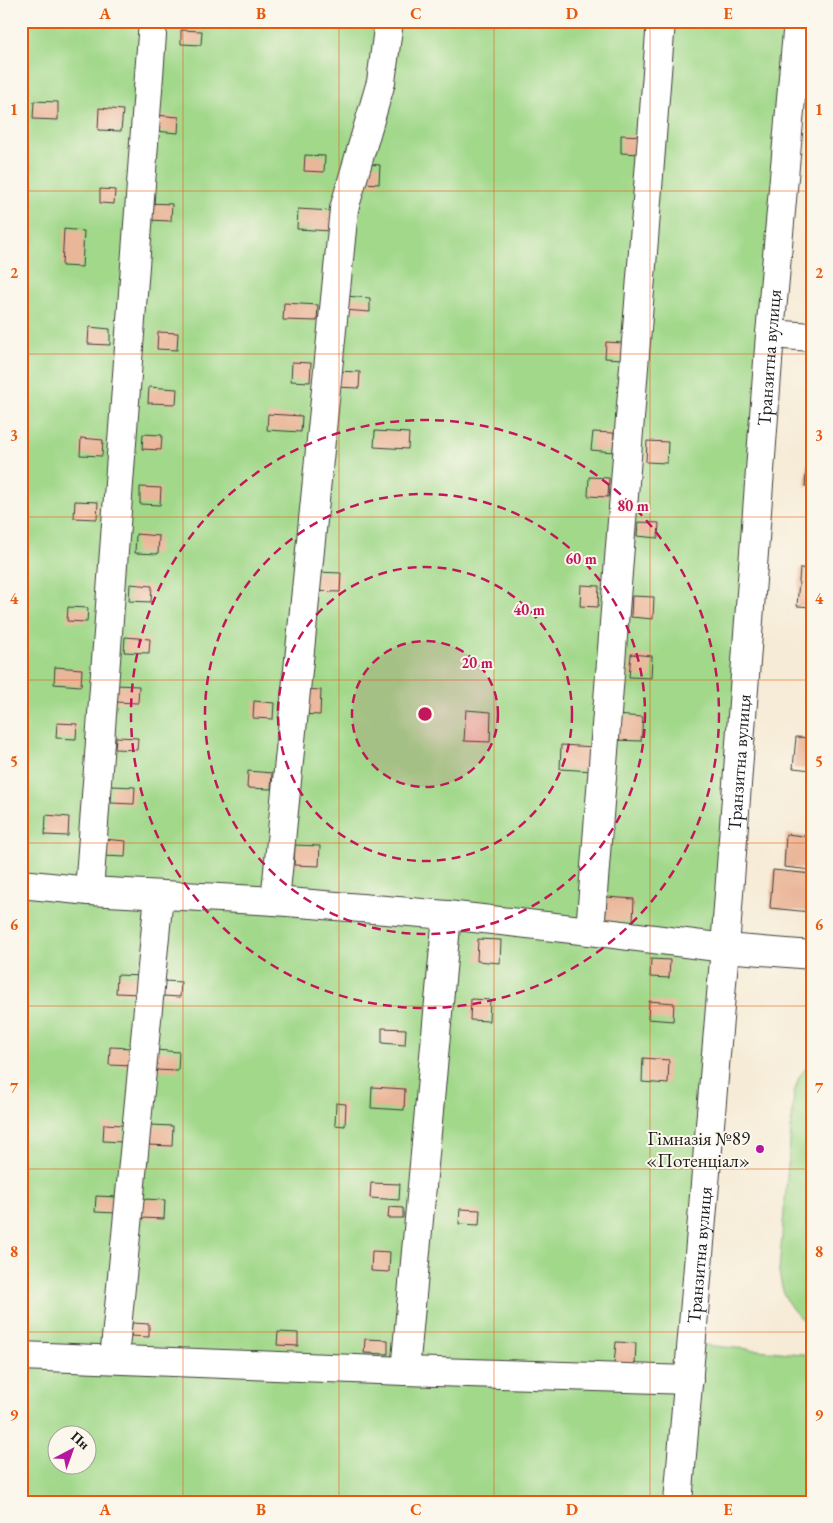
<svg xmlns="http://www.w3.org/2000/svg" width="833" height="1523" viewBox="0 0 833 1523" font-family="'EB Garamond',serif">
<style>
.green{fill:#a1d88a;stroke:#5e7a53;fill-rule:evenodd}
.building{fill:#eab699}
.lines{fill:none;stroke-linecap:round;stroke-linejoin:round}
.minor-casing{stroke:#3d3b38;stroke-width:30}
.minor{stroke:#fff;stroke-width:28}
.grid{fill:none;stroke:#e8590c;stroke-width:1;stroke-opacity:0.55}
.ring{fill:none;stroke:#c2185b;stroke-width:2.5;stroke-dasharray:9 6}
.poi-dot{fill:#b5179e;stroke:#fbf7ec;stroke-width:2}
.labels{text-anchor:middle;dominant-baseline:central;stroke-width:4;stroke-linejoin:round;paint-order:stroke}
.street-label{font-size:19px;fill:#1c1c1c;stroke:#fbf7ec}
.poi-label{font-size:19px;fill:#1c1c1c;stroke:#fbf7ec;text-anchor:end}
.centre{fill:#c2185b;stroke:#fbf7ec;stroke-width:2.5}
.ring-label{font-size:15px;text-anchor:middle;font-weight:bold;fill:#c2185b;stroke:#fbf7ec;stroke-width:4;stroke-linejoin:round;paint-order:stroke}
.neatline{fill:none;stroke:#e8590c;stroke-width:2}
.grid-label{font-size:16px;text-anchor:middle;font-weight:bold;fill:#e8590c}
</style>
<rect width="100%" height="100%" fill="#fbf7ec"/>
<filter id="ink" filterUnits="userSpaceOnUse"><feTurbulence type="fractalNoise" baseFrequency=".02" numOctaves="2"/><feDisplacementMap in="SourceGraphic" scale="10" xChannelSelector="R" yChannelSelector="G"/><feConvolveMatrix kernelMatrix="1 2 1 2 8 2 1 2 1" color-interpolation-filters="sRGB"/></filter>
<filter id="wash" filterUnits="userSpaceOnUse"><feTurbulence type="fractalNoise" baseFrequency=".0096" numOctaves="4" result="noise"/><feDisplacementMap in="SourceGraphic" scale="20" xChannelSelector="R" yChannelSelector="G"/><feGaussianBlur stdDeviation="1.12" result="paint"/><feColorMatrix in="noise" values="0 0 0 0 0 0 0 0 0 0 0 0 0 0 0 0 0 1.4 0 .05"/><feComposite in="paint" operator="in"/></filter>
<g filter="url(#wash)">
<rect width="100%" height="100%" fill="#f6ebd6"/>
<!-- green -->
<path class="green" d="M21,21H801L692,1344L812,1355V1502H21ZM58,1436H88V1466H58Z
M812,1060V1327C789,1310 783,1299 779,1271L794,1093L799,1077Z"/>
<g id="blocks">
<!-- building -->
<path class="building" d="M181,30L202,31L201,45L181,44Z
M34,101L58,102V120L33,119Z
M99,108L123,110L121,131L98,130Z
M155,115L179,117L178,133L154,131Z
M621,135L643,136L642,154L621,153Z
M305,155L325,156L324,172L304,171Z
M366,164L380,165L379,184L364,183Z
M100,189L115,190L114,204L100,203Z
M148,203L172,204L171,221L147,220Z
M298,209L332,211L331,231L297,229Z
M64,229L84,231L82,267L62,266Z
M345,296L370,298V312L344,310Z
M284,303L318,305L317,321L283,320Z
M89,327L110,329V345L88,344Z
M158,332L178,333L177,350L157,349Z
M606,342L623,343L622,359L605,358Z
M292,362L311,363L310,382L291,381Z
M335,371L360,372L359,388L334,387Z
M149,387L177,389L176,404L148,403Z
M268,414L302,416L301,432L267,430Z
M375,431L409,433L408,449L374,447Z
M593,432L614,433L613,452L591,450Z
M143,434L162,435L161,450L142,449Z
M81,438L103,440L102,456L80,455Z
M647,441L668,442L667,463L646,462Z
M807,464L812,465V486H805Z
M589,477L609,478L608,497L588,496Z
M140,487L161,488L160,505L140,504Z
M75,501L98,502L97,519L74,518Z
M638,522L659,523L658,538L637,536Z
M136,534L159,536L158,554L135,553Z
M800,568L812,569V607L797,606Z
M316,572L341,573L340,592L315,591Z
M130,584L152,586L151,602L129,601Z
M581,585L599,586L598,607L580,606Z
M632,596L654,597L653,619L631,617Z
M68,607L88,608L87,622L67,621Z
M125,637L150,639L149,653L124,652Z
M631,654L652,656L651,678L629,677Z
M55,667L82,669L81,686L54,684Z
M116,685L139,686L138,703L115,702Z
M303,689L321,690L320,715L302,714Z
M254,701L274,703L273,719L253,718Z
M466,710L491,712L490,742L464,741Z
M615,715L643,717L641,741L613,740Z
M57,723L77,724L76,739L56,738Z
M116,737L138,738L137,750L115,749Z
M796,737L812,738V770L793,768Z
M561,745L594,747L593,771L560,769Z
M248,771L272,773L271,789L247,788Z
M112,786L135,787L134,804L111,803Z
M46,815L69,817L68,836L45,835Z
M786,834L812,837V870L784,867Z
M103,839L126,841L125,857L103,856Z
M295,845L320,846L319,866L294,865Z
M773,870L812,874L810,912L770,908Z
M607,897L634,899L633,922L605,921Z
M478,939L501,940L500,963L477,961Z
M651,959L670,960L669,978L650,977Z
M117,975L142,976L141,994L116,993Z
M164,981L181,982L180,997L163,996Z
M471,999L490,1000L489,1021L470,1020Z
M649,1001L674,1003L673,1021L648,1019Z
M382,1028L406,1029L405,1045L382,1043Z
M110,1047L134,1048L133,1066L109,1065Z
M156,1050L179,1052L178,1071L155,1070Z
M643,1058L669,1060L668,1084L642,1082Z
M372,1087L405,1089L404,1110L371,1108Z
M336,1103L346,1104L345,1126L335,1125Z
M104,1124L123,1125L122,1142L103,1141Z
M150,1125L173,1126L172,1146L149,1145Z
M371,1183L400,1184L399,1200L370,1198Z
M96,1196L118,1197L117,1213L95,1212Z
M142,1199L165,1200L164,1219L141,1218Z
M389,1207L403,1208V1218H388Z
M460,1209L480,1210L479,1225L459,1224Z
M372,1251L390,1252L389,1272L371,1271Z
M132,1323L149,1324V1337L131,1336Z
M278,1332L298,1333V1346L277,1345Z
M365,1339L388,1340V1354L364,1353Z
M616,1342L636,1343L635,1366L614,1365Z"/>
</g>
</g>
<g filter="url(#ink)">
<use href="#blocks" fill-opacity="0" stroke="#3d3b38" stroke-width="1"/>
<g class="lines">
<defs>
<g id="minor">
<path d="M770,334L812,337"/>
<path d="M21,884L89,891L275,901L447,915L590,931L725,948L812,955"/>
<path d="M89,891L153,21"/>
<path d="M275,901L344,209L381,82L389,21"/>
<path d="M590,931L661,21"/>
<path d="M21,1356L405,1371L689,1380"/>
<path d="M114,1359L159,895"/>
<path d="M405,1371L447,915"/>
<path id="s1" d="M678,1502L725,948L770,334L798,21"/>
</g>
</defs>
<!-- minor casing -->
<use href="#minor" class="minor-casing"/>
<!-- minor -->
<use href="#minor" class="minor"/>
</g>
</g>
<!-- grid -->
<path class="grid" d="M183,21V1502M339,21V1502M494,21V1502M650,21V1502M21,191H812M21,354H812M21,517H812M21,680H812M21,843H812M21,1006H812M21,1169H812M21,1332H812"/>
<!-- distance rings -->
<circle cx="425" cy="714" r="73" fill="#c2185b" fill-opacity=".12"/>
<g class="ring">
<circle cx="425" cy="714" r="73"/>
<circle cx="425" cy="714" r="147"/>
<circle cx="425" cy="714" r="220"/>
<circle cx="425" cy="714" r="294"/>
</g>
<!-- markers -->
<circle class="poi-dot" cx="760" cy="1149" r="5"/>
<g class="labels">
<!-- street labels -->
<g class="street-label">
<text stroke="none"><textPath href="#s1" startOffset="1148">Транзитна вулиця</textPath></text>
<text stroke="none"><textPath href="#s1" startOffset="742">Транзитна вулиця</textPath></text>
<text stroke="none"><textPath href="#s1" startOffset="248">Транзитна вулиця</textPath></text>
</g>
<!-- poi labels -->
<g class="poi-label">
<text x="750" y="1138">Гімназія №89<tspan x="750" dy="22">«Потенціал»</tspan></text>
</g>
</g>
<circle cx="425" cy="714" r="8" class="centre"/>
<g class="ring-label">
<text x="633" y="511">80 m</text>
<text x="581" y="564">60 m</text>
<text x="529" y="615">40 m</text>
<text x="477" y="668">20 m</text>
</g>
<!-- margin -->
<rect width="833" height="1523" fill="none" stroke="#fbf7ec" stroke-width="55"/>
<!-- north arrow -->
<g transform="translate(72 1450) rotate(41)"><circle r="24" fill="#fbf7ec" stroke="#a29f99"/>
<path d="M0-4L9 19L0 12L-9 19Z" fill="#b5179e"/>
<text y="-8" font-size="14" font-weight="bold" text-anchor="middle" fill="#1c1c1c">Пн</text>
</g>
<rect x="28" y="28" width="778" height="1468" class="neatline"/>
<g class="grid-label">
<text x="105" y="19">A</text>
<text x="261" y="19">B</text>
<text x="416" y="19">C</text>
<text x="572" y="19">D</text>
<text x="728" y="19">E</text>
<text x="14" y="115">1</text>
<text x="819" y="115">1</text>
<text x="14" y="278">2</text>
<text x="819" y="278">2</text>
<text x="14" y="441">3</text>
<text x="819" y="441">3</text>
<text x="14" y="604">4</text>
<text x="819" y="604">4</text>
<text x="14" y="767">5</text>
<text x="819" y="767">5</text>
<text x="14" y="930">6</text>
<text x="819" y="930">6</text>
<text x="14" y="1093">7</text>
<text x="819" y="1093">7</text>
<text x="14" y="1257">8</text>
<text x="819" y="1257">8</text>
<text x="14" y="1420">9</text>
<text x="819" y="1420">9</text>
<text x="105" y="1515">A</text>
<text x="261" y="1515">B</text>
<text x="416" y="1515">C</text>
<text x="572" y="1515">D</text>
<text x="728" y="1515">E</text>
</g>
</svg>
